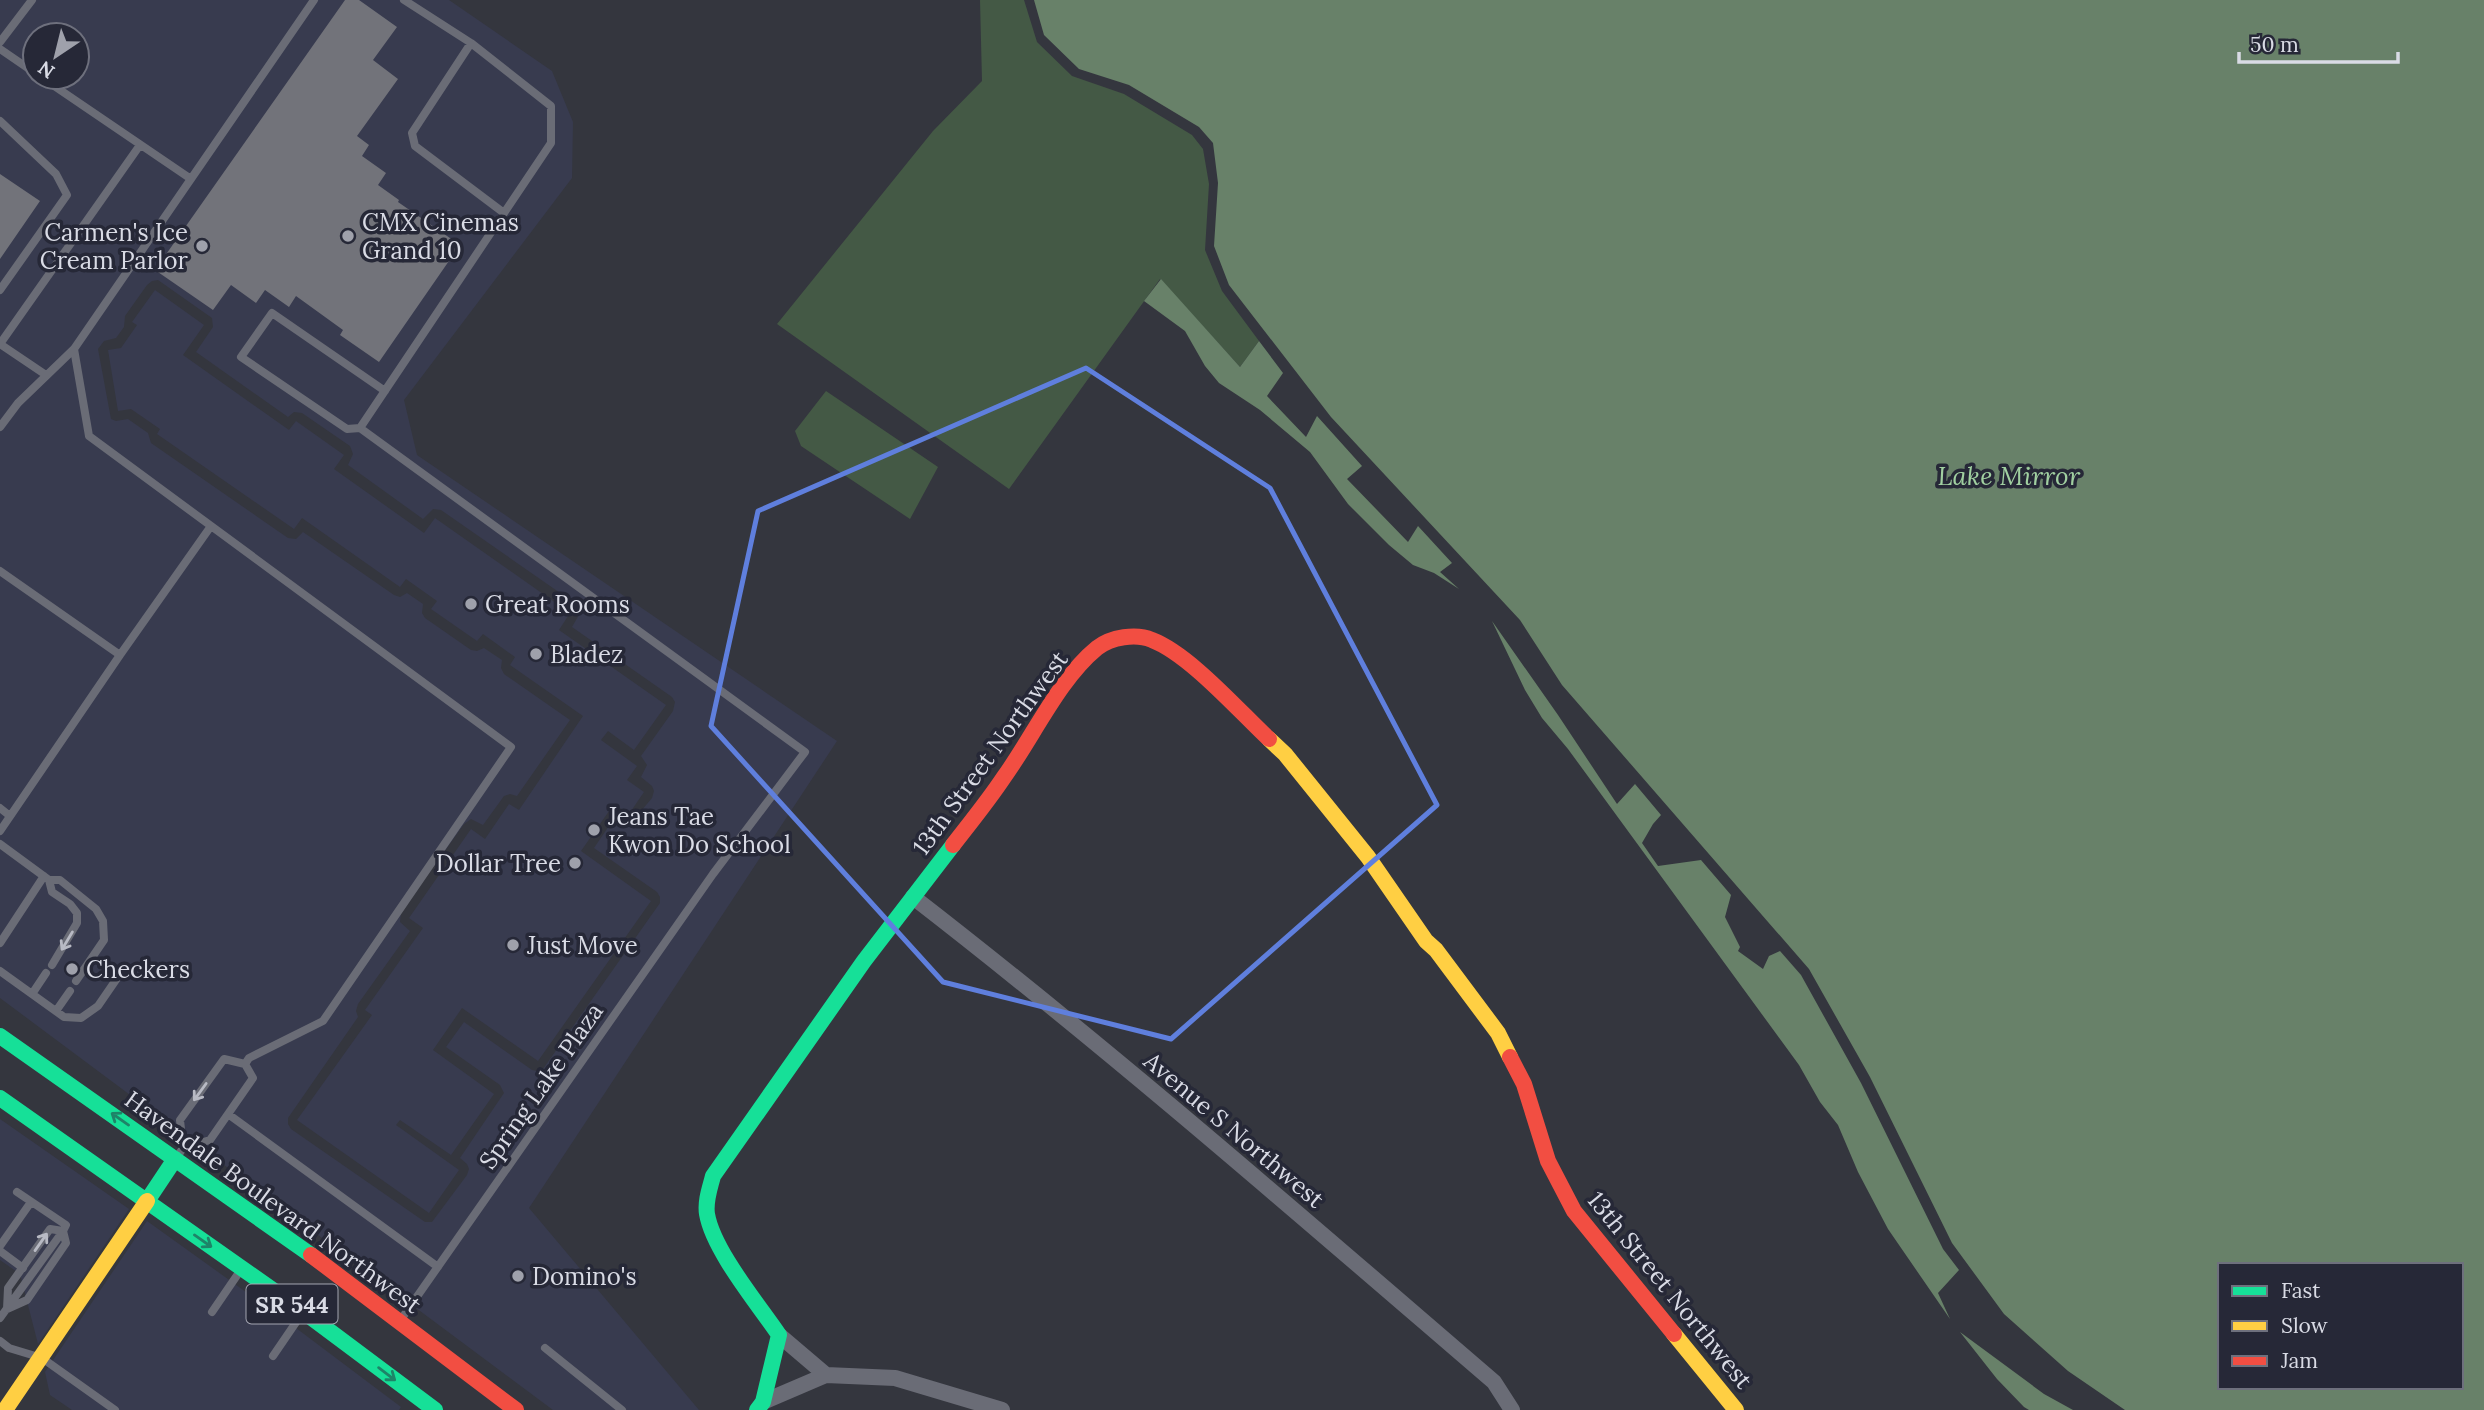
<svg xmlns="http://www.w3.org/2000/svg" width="2484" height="1410" viewBox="0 0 2484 1410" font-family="Lora,serif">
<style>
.built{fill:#383b4f;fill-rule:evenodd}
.green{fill:#445945}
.water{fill:#688169;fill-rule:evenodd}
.building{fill:#72737a}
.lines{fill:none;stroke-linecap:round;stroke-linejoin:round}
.lane{stroke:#6a6c76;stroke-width:8}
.street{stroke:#6a6c76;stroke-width:16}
.fast{stroke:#16e098;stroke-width:16}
.slow{stroke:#ffcf43;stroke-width:16}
.jam{stroke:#f24e42;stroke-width:16}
.oneway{stroke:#b8bac4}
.oneway2{stroke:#1e8468}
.marked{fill:none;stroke:#5f7fdd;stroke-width:5;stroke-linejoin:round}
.poi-dot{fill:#9fa1ab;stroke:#262837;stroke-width:2.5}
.labels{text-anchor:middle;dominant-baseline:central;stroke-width:7;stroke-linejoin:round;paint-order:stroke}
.shield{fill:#262837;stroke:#a3a5b1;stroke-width:2}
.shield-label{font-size:23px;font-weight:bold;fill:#d9dbe5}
.poi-label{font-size:24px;fill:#d9dbe5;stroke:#262837;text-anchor:start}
.street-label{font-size:24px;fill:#d9dbe5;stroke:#262837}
.water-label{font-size:26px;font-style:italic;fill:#a1d0a1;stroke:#262837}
</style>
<rect width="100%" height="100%" fill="#34363e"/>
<!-- built -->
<path class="built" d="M0,0H449L552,71L573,122L572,178L404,400L417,455L837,741L529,1208L699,1410H553L0,998ZM35,35H77V77H35ZM158,280L212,318L213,327L196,352L288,417L294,412L302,413L350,446L353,454L348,465L423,519L433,509L441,510L576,604L580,613L572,627L672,697L675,702L673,711L641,756L647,765L641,777L652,786L654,791L652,798L631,823L625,824L615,817L594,848L657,892L660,897V903L543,1069L537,1071L532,1070L464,1022L446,1047L500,1085L504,1093L460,1158L467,1164L469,1169L467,1175L432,1222H425L291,1129L288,1124V1118L358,1017L356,1011L358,1004L410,931L400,922L401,912L464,824L471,819L483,825L504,796L510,794L517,796L570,720L504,674L501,668L502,660L484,648L477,651L471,650L425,618L422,613L423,604L407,593L400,597L394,595L303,532L296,539L288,538L151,443L148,433L128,419L116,421L111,419L98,349L104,341L116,338L124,327L125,316L147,285L152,281Z
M155,290L204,325L183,355L289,430L296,421L344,455L334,469L424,533L435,518L570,613L559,630L666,705L634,750L608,731L601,740L637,766L627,780L644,792L629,814L614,804L581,851L651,901L538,1061L462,1008L433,1050L494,1094L451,1155L400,1120L396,1125L459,1170L429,1213L297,1120L372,1015L365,1010L423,928L409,918L471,829L485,839L509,804L519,810L583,716L510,665L515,657L483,634L477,641L431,609L437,601L406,579L400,587L302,518L294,529L157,434L160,429L131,409L118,411L108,350L121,348L137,325L132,322Z
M0,1119L129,1209L38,1344L20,1274L0,1260Z
M147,1221L292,1325L401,1407L399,1410H72L50,1395L45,1372Z"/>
<!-- green -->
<path class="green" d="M980,0H1024L1037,42L1072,76L1124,94L1192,135L1203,149L1209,184L1205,250L1222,291L1259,341L1240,367L1160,279L1009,489L777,324L933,131L982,81Z
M826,391L938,467L910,519L801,446L795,431Z"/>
<!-- water -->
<path class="water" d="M1034,0H2484V1410H2125L2068,1371L2004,1314L1952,1243L1870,1077L1809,969L1562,685L1520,620L1331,417L1229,285L1214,246L1218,183L1213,143L1199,127L1129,85L1079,69L1044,35ZM2220,1265H2461V1387H2220Z
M1161,279L1240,367L1259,341L1283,373L1267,396L1306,437L1317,416L1362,466L1347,479L1408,542L1418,526L1452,563L1440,572L1459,589L1434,573L1413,565L1389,545L1348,504L1310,452L1260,410L1219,383L1205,366L1185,331L1144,301Z
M1492,621L1558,715L1617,804L1635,784L1661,815L1653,824L1642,843L1658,866L1701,860L1731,895L1725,917L1740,947L1738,951L1763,969L1769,956L1780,951L1801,975L1861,1083L1943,1249L1959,1270L1938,1293L1950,1319L1888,1229L1858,1172L1838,1125L1820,1102L1799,1065L1568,749L1542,718L1525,690Z
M1960,1332L2044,1394L2073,1410H2029L2024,1407L1997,1379Z"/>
<!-- building -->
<path class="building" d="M345,0H359L397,27L373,60L398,79L357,136L369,145L362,156L386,173L378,185L399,200L398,202L460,245L379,362L340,335L343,330L296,296L289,307L265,290L256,303L231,285L213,310L155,270Z
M0,174L40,201L0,259Z"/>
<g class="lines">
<!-- lane -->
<path class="lane" d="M0,42L32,0
M471,43L412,133L415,146L504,213
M0,49L35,73
M41,77L191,179
M0,121L56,174L67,195L0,290
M0,344L140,145
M0,344L46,375
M0,427L18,403L74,349
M360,428L347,429L241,357L272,313L385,391
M0,571L120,655L0,831
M120,655L211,526
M0,808L10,816
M0,844L49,880H60L96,909L103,921L104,940L76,981
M49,880L52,892L70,904L77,913V923L52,965
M0,943L44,876
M0,971L64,1017L81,1018L98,1006L120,974
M32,994L46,973
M56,1011L70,991
M245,1064L249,1058L323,1021L511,747L89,436L74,349L314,0
M228,1114L438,1267
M177,1157L183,1148L210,1140L253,1078L245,1064L224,1059L180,1120L183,1148
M0,1246L31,1202
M0,1251L23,1268
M7,1309L27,1300L66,1243L63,1231L66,1225L17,1192
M7,1309L8,1288L50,1229L63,1231
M212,1312L240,1271
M0,1318L63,1231
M402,1318L713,874L805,752L360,428L551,143V106L471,43L404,0
M0,1341L9,1348L42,1358L115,1410
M545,1348L622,1410
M273,1356L301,1315"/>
<!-- street -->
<path class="street" d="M913,897C1112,1051 1302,1217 1494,1382L1512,1410
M779,1335L826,1375L895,1378L1002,1410
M763,1402L826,1375"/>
<!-- fast -->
<path class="fast" d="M0,1036L311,1255
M0,1098L304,1312L435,1410
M147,1201L175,1159
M757,1410L763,1402L779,1335C758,1304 713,1250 707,1214C705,1201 710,1188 713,1176L864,961L953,845"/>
<!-- slow -->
<path class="slow" d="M1269,739L1285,754L1368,857L1426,941L1436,950L1498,1033L1510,1057
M1674,1334L1736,1410
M5,1410L147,1201"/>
<!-- jam -->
<path class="jam" d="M953,845C970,823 988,801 1004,777C1033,737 1059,679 1097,648C1111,637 1136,633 1152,640C1189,654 1239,711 1269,739
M1510,1057L1524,1084L1548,1161L1574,1211L1674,1334
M311,1255L516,1410"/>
</g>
<!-- one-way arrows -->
<defs><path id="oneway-shaft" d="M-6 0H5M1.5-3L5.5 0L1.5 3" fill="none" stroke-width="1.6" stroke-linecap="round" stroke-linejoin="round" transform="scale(1.75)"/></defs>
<g class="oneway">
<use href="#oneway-shaft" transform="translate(67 941) rotate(121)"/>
<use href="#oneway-shaft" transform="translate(200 1092) rotate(126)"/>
<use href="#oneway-shaft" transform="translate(41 1242) rotate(-55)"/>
</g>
<g class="oneway2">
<use href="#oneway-shaft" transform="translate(120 1119) rotate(-145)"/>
<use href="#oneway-shaft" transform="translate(203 1241) rotate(35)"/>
<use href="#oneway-shaft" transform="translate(387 1374) rotate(37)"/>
</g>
<!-- marked area -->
<path class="marked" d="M1086,368L1270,488L1437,805L1171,1039L943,982L711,726L758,511Z"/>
<!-- markers -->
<g class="poi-dot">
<circle cx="348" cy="236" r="7"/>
<circle cx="202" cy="246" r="7"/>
<circle cx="471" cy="604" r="7"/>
<circle cx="536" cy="654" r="7"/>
<circle cx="594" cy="830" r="7"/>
<circle cx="575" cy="863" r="7"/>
<circle cx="513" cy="945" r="7"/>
<circle cx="72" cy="969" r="7"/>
<circle cx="518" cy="1276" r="7"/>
</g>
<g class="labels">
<!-- shield labels -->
<rect class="shield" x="246.5" y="1284.5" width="91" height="39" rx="5"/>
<g class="shield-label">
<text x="292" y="1304">SR 544</text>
</g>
<!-- poi labels -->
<g class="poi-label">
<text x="362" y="222">CMX Cinemas<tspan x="362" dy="28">Grand 10</tspan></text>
<text x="188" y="232" text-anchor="end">Carmen's Ice<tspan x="188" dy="28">Cream Parlor</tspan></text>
<text x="485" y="604">Great Rooms</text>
<text x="550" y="654">Bladez</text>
<text x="608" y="816">Jeans Tae<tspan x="608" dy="28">Kwon Do School</tspan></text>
<text x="561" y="863" text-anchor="end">Dollar Tree</text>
<text x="527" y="945">Just Move</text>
<text x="86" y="969">Checkers</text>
<text x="532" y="1276">Domino's</text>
</g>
<!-- street labels -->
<g class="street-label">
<text transform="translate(990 753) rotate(-54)">13th Street Northwest</text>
<text transform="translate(541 1086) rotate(-55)">Spring Lake Plaza</text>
<text transform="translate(1234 1130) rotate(40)">Avenue S Northwest</text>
<text transform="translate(273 1202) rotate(36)">Havendale Boulevard Northwest</text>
<text transform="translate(1670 1290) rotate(51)">13th Street Northwest</text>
</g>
<!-- water labels -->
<g class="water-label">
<text x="2009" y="475">Lake Mirror</text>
</g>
</g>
<!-- legend -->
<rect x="2218" y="1263" width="245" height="126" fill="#262837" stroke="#6e707d" stroke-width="2"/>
<rect x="2232" y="1286" width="35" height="10" fill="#16e098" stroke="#6e707d" stroke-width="2"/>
<text x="2281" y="1298" font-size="21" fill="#d9dbe5">Fast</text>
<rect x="2232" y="1321" width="35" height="10" fill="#ffcf43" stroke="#6e707d" stroke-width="2"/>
<text x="2281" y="1333" font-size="21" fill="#d9dbe5">Slow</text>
<rect x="2232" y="1356" width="35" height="10" fill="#f24e42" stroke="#6e707d" stroke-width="2"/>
<text x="2281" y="1368" font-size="21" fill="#d9dbe5">Jam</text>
<!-- north arrow -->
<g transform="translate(56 56) rotate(215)"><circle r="33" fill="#262837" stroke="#6e707d" stroke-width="2"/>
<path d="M0-5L12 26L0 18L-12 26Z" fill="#9fa1ab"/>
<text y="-10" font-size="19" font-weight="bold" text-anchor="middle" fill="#d9dbe5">N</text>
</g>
<!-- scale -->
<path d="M2239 52v10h159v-10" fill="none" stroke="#d9dbe5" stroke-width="3.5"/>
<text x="2250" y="52" font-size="21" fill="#d9dbe5" stroke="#262837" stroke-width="5" paint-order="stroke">50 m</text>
</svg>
